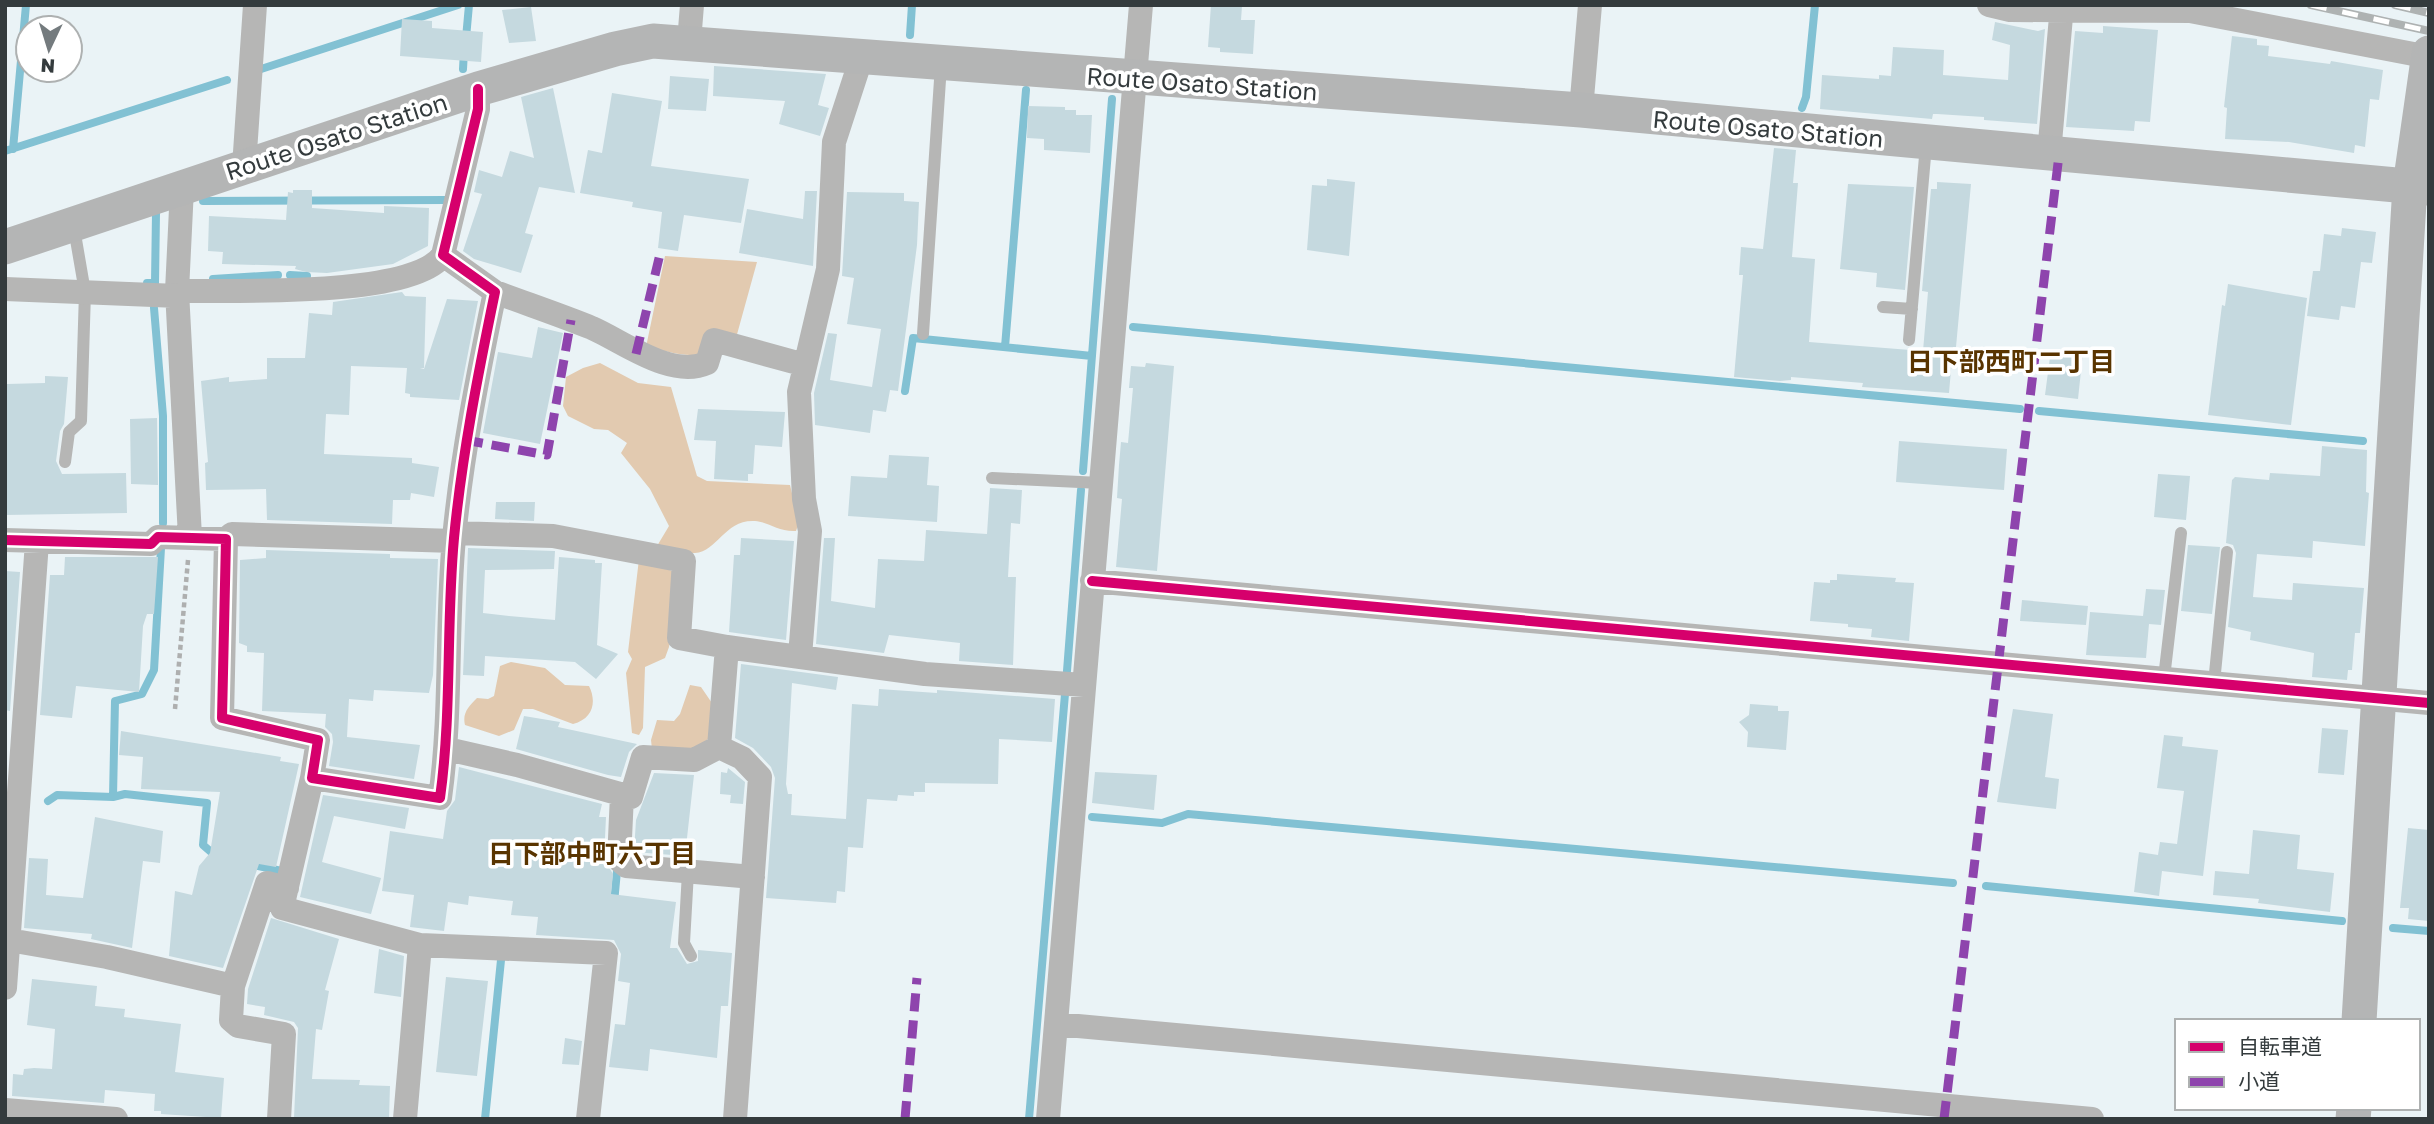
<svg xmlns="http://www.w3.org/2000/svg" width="2434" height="1124" viewBox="0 0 2434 1124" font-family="'Golos Text','Noto Sans JP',sans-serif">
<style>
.forest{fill:#e2cab0}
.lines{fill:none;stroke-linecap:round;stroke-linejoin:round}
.stream{stroke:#82c1d3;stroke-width:8}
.building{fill:#c5d9df}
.path{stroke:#aeafaf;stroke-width:4.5;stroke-dasharray:5 3.5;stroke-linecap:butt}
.lane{stroke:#b6b6b5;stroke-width:12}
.street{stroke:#b6b6b5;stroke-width:24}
.secondary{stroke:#b4b5b5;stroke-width:35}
.rail-casing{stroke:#aeb2b2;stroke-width:8}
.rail{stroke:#fff;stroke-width:5;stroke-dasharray:16;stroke-linecap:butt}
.quiet{stroke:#8e44ad;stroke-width:9;stroke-dasharray:18 9;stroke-linecap:butt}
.cycleway-casing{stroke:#fff;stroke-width:15}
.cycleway{stroke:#d6006c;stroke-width:10}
.labels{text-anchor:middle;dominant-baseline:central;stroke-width:7;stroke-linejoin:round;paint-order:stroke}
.street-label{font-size:24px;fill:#343b3d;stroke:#fff}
.neighbourhood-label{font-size:26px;font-weight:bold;fill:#593400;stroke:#fff}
</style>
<rect width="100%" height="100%" fill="#eaf3f6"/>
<!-- forest -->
<path class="forest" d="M665,256L757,262L736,338C692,361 694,357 646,347Z
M600,363L638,383L671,387L697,476L707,481L790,485L799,522L796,531C778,532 769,522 755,521C725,519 718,551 695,553C684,554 668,548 657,546L669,526L650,489L621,453L627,443L608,430L594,429L568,416L563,406L566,377L583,368Z
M639,559L675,572L669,647L665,658L645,667L643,728L639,735L632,733L626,673L632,659L628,652Z
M511,662L545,668L565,685L589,686C597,702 593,719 573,724L533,709H523L514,730L499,736L465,725C462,713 469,706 477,698L488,699L494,696L500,666Z
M690,685L701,687L714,706L712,736L692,752L652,749L651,740L657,720L674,721L680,714Z"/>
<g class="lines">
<!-- stream -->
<path class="stream" d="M910,35L912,5
M466,38L469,5
M463,69L464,51
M258,70L458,5
M1802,108L1806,97L1815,5
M13,149L26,5
M5,151L227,80
M203,201L447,200
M290,275L307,276
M213,279L278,275
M147,283H155L156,213
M154,308L163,416V523
M1133,327L2020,409
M1005,347L1026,90
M905,391L913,338L1092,356
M2039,411L2363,441
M1083,471L1112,99
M1067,671L1081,490
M113,797L125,794L207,803L203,845L218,858
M48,801L57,795L113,797L115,701L142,694L154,670L161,548
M1092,817L1162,823L1188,814L1953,883
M248,864L282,871
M1986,886L2342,921
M614,903L617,871
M2393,928L2429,931
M485,1119L501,960
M1029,1119L1065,694"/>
</g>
<!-- building -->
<path class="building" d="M1211,5L1242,6L1241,20H1255L1253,54L1220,52V48L1208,47Z
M531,7L536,41L509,43L502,10Z
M402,19L432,21V28L483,32L481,62L400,56Z
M1995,22L2038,31L2045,29L2037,124L1984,120V117L1937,114H1933L1932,119L1820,109L1822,75L1879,79V75L1891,76L1893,47L1944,50L1943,75L2008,80L2010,45L1992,40Z
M2103,26L2158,30L2150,122L2135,121L2134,131L2066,127L2075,31L2103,33Z
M2232,36L2257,39V45L2269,46L2268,56L2330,64L2331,61L2383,70L2379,100L2370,99L2365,147L2355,145L2354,153L2289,142L2225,139L2227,108L2224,107Z
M714,66L826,74L818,105L829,108L820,136L779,124L785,101L713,96Z
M670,76L709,79L706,111L668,109Z
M553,88L575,193L539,187L525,233L533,235L521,273L474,259L463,251L482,194L474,192L479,170L502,177L510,151L534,158L521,97Z
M612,93L662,101L651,166L749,179L741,223L684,215L678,251L658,248L662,212L632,207L633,202L580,193L588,150L602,153Z
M1028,106L1065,107V110H1076V115H1092L1090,153L1044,150V139L1027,138Z
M1774,148L1796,150L1793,183H1798L1792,257L1815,259L1809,342L1923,351L1928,292L1922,291L1931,189H1937V182L1971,184L1956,347H1953L1949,393L1862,387L1863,383L1791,377V380L1780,381L1734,377L1743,275H1739L1741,247L1763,249Z
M1327,179L1355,182L1349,256L1307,250L1312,185L1327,186Z
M1848,184L1914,187L1905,290L1876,287L1877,273L1840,269Z
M293,190H312V208L384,213V206L429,208L428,246L393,264L327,273L306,272L295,269L296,266L222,264L223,252L208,251L209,216L286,220L288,192L293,193Z
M805,191H817L813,266L739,253L747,209L803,219Z
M847,192L904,193V201L919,202L917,245L898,391L890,390L886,412L873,410L870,433L815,425L814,393L828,333L837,334L830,380L872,387L881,329L847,324L854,278L842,276Z
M2342,228L2376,232L2372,263L2361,262L2355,308L2341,306L2339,320L2307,316L2313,271H2320L2324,234L2341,236Z
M2228,284L2307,298L2291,425L2208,415L2222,305L2225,306Z
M402,292L405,296L426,297L424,368H420L424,369L447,299L478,301L459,400L410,397V394L405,393L407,368L351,366L349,415L326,414L324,454L412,458V463L439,467L434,497L411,493L410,500H393L392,524L267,520L266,489L206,490L205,463L208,462L201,381L229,377V382L267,379V358H305L309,313L332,315L333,302Z
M538,327L563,333L540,444L483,433L498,352L532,358Z
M2057,349L2083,352L2078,399L2045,395L2050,357L2055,358Z
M1146,363L1174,366L1157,571L1116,567L1122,499L1117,498L1119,465L1121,442L1128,443L1133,388H1129L1131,366L1145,367Z
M45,376L68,377L64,424L60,431L56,461L62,474L126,473L127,513L5,515L7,384L45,383Z
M698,409L785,412L782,447L755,445L753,474H748V481L714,479L716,441L694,440Z
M157,418L158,485L131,484L130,419Z
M1899,441L2007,449L2004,490L1896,482Z
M2322,446L2367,450L2366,492L2369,493L2365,546L2313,541L2312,558L2257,554L2253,597L2292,600L2293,583L2364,588L2360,633H2355L2352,670H2348L2347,680L2312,677L2314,653L2250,640L2251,632L2228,627L2236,553L2233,545L2226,543L2232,480L2235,477L2269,480L2270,473L2320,476Z
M889,455L929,457L927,485L939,486L937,522L848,516L851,476L887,478Z
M2158,474L2190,476L2186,520L2154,517Z
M990,488L1022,490L1020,524L1011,523L1008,577H1016L1013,665L959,661L960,643L889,635L884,653L816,644L824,538H835L831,601L875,608L878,559L924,561L926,530L987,534Z
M496,502H535L534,521L495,519Z
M741,538L794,541L786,640L729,632L734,555H740Z
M2188,545L2220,547L2212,614L2181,611Z
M468,548L555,551L554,569L485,570L483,613L509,616L555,620L559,557L595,560V563H602L597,645L618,654L596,679L575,662L485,656L484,676L463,675Z
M266,550L390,554V558L438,559L433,675L429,693L374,690L373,701L349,699L347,737L420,745L414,779L329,766L333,742L332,734L325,727L326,714L262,711L264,653L247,652V646L239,643L240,560L266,558Z
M65,557H158L154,614H147L143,626L139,692L76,686L72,718L40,715L50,575H64Z
M5,571L20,572L10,711L5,710Z
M1837,574L1896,578L1895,582L1914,583L1909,641L1871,637L1872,629L1848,627V624L1810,621L1814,582L1830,583V580H1837Z
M2146,589L2165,590L2161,625L2149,624L2146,658L2086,655L2090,612L2143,616Z
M2022,600L2088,606L2086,625L2020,621Z
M741,664L838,677L836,690L792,683L786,784L788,794H792L791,815L846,819L852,704L878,706L879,689L937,693V690L1055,699L1052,742L999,739L998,784L925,783V792H914V796L898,795L897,801L867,799L863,848L848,847L845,892L837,891L836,903L766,898L775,778L771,767L753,748L735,738Z
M1750,704L1778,706V711H1789L1786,750L1747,747L1748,732L1739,722L1749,715Z
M2013,709L2053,714L2045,777L2059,779L2056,809L1997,802Z
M524,716L560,722L558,727L637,744L629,752L621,777L608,775L516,749Z
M2322,728L2348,730L2344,775L2318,773Z
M121,731L281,757L280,761L299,764L276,867L259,864L223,968L169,956L175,891L192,895L199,866L210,853L220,792L141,789L143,757L119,755Z
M2164,735L2183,737L2182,746L2218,750L2203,876L2162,871L2159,896L2134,892L2139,852L2158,855L2160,842L2177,844L2184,791L2157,788Z
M459,767L602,804L599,817H606L604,859L613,874L611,894L676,902L670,948H677L687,964L698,961V950L732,953L728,1006H721L717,1058L650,1049L648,1071L609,1067L615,1024L625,1025L630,983L618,981L621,954L614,940L536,935L538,917L511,915L513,901L469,896L468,905L448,902L444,931L410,927L414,895L382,891L390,831L443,839L447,811L455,800Z
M728,768L745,782L743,804L730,803L731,795L720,794L721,772L727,773Z
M1095,772L1157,775L1154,810L1092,803Z
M654,773L694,775L685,856L634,852L636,820Z
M323,795L409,808L405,829L334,816L322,862L381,878L371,914L300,897Z
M95,817L163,831L160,863L143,861L132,948L91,939L92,934L24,928L29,858L48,859L46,895L83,898Z
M2408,828L2429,830V921L2408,919L2409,908H2400Z
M2253,830L2300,835L2297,869L2334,873L2330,912L2258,903L2259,899L2213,895L2215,871L2249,874Z
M271,918L339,939L325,990L329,991L322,1030L316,1029L312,1079L360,1080L359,1085L390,1086L389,1119L294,1118L298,1028L294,1022L264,1015L265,1007L247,1004L248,989Z
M379,949L404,956L401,997L374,993Z
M446,977L488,981L477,1076L436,1072Z
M32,979L97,986L95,1006L125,1009L124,1017L181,1024L175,1072L224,1078L221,1118L161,1114V1111H154L155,1094L105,1090L104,1103L12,1096L13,1074L23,1075L24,1069L34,1068L52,1069L55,1029L27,1025Z
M565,1038L582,1041L579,1065L562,1064Z"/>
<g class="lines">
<!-- path -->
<path class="path" d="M175,709L188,560"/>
<!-- lane -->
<path class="lane" d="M1883,307L1912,309
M923,334L941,65
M1909,340L1926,145
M65,462L69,432L81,421L85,292L74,228
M992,478L1101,483
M2164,678L2181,533
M2214,683L2227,552
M688,872L684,943L691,956"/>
<!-- street -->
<path class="street" d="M1989,5L2010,10L2190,11L2429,57
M689,42L692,5
M1581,110L1590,5
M2049,154L2062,5
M244,167L255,5
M182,188L177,291L190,537
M5,289L178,296
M177,291C231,290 414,298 443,255
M495,292C527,304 560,315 592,328C624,342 671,379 707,363L714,340L805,365
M455,533L553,536L684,561L679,638L727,647
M226,539L232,534L454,541
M5,540L151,544L158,537L226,539L222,718L318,740L312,778L440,798C452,712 446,625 454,538C462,455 478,374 495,292L443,255L478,109V89
M1092,581L2429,703
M800,656L810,531L804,499L799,392L828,269L834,142L862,56
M719,747L742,758L760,777L735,1119
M447,749L517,765L631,797L643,757L694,760L719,747L727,647L925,674L1084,685
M312,778L282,908L420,945L606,953L588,1119
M622,795L619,860L626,866L753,877
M9,940L107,957L233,986
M5,988L37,542
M1056,1024L2092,1119
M5,1110L116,1119
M279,1119L284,1034L238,1026L231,1020L233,986L267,883L287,888
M405,1119L420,945
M1048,1119L1141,5"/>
<!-- secondary -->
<path class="secondary" d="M5,247L478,89L615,49L653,41L1581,110L2429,188
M2359,1021L2410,186L2429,53
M2353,1119L2354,1108"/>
<defs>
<path id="rail" d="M2311,5L2429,31
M2395,5L2429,13"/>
</defs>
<!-- rail casing -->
<use href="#rail" class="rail-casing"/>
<!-- rail -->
<use href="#rail" class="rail"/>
<!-- quiet -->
<path class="quiet" d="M636,354L660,254
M465,440L547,455L571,320
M905,1119L917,978
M1944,1119L2059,155"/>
<defs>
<path id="cycleway" d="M5,540L151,544L158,537L226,539L222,718L318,740L312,778L440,798C452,712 446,625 454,538C462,455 478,374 495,292L443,255L478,109V89
M1092,581L2429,703"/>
</defs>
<!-- cycleway casing -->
<use href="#cycleway" class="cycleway-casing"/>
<!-- cycleway -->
<use href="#cycleway" class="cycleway"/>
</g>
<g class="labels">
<!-- street labels -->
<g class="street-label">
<text transform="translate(1202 83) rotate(4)">Route Osato Station</text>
<text transform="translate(1768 128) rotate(5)">Route Osato Station</text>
<text transform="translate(336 136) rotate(-18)">Route Osato Station</text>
</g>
<!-- neighbourhood labels -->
<g class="neighbourhood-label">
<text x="2011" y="361">日下部西町二丁目</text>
<text x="592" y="853">日下部中町六丁目</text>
</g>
</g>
<!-- border -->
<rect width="2434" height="1124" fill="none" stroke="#343b3d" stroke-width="14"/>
<!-- legend -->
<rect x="2175" y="1019" width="245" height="91" fill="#ffffff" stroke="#aeb1b1" stroke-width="2"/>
<rect x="2189" y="1042" width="35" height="10" fill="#d6006c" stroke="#aeb1b1" stroke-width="2"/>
<text x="2238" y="1054" font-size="21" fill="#343b3d">自転車道</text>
<rect x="2189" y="1077" width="35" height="10" fill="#8e44ad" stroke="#aeb1b1" stroke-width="2"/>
<text x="2238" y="1089" font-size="21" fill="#343b3d">小道</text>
<!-- north arrow -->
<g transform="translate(49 49) rotate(184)"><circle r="33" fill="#ffffff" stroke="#aeb1b1" stroke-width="2"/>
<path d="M0-5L12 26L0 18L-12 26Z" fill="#747b7e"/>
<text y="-10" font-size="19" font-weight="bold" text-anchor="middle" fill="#343b3d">N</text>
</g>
</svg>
